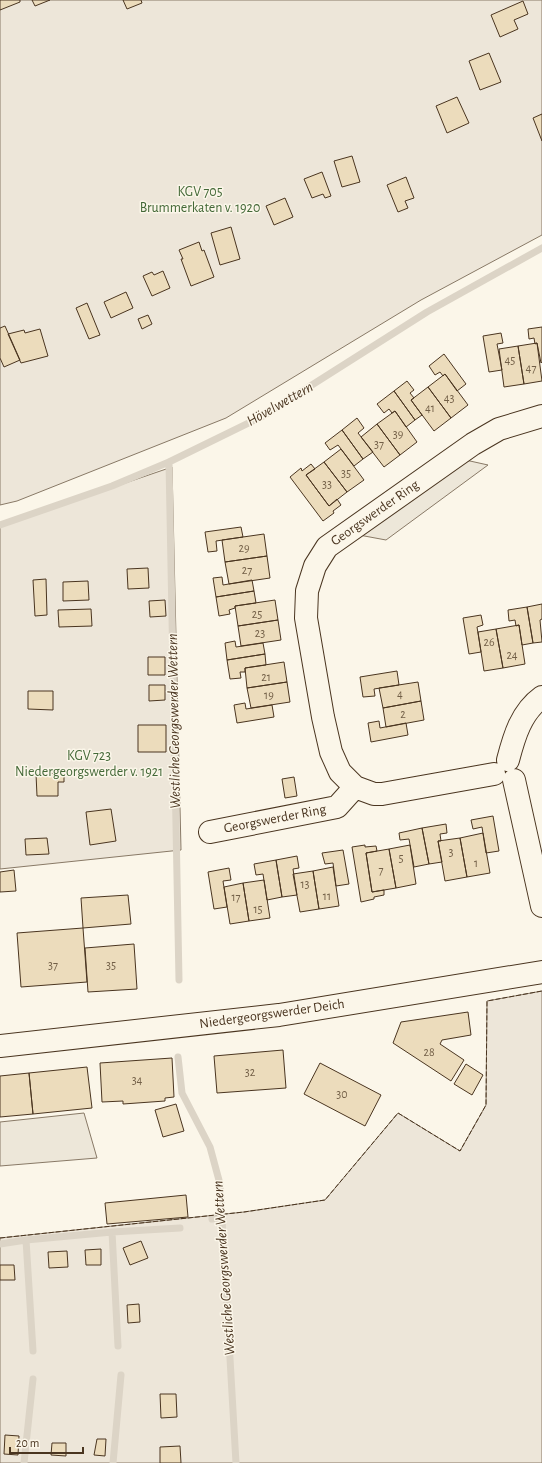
<svg xmlns="http://www.w3.org/2000/svg" width="542" height="1463" viewBox="0 0 542 1463" font-family="'Alegreya Sans',sans-serif">
<style>
.green{fill:#ede6d9;stroke:#887966}
.parking{fill:#ede7d9;stroke:#887966}
.lines{fill:none;stroke-linecap:round;stroke-linejoin:round}
.stream{stroke:#dcd4c6;stroke-width:7}
.building{fill:#ecdcbc;stroke:#4a3520}
.minor-casing{stroke:#4a3520;stroke-width:24}
.tertiary-casing{stroke:#4a3520;stroke-width:24}
.minor{stroke:#fbf6e9;stroke-width:22}
.tertiary{stroke:#fbf6e9;stroke-width:22}
.fence{stroke:#4a3520;stroke-width:1;stroke-dasharray:5 2;stroke-linecap:butt}
.labels{text-anchor:middle;dominant-baseline:central;stroke-width:3;stroke-linejoin:round;paint-order:stroke}
.number-label{font-size:12px;fill:#725f47}
.park-label{font-size:14px;fill:#436837;stroke:#fbf6e9}
.street-label{font-size:14px;fill:#4a3520;stroke:#fbf6e9}
.water-label{font-size:15px;font-style:italic;fill:#4a3520;stroke:#fbf6e9}
</style>
<rect width="100%" height="100%" fill="#fbf6e9"/>
<!-- green -->
<path class="green" d="M0,0H542V235L421,300L226,418L17,501L0,505Z
M172,467L181,850L0,869V526Z
M542,991V1463H0V1238L244,1212L325,1200L398,1113L460,1151L486,1105L487,1001Z"/>
<!-- parking -->
<path class="parking" d="M461,459L488,465L386,540L359,535Z
M84,1113L97,1158L0,1166V1122Z"/>
<g class="lines">
<!-- stream -->
<path class="stream" d="M169,462L179,980
M0,525L112,486L169,462L263,416L427,312L542,248
M178,1057L182,1093L210,1147L220,1184L236,1463
M212,1219L223,1217
M0,1244L26,1240
M118,1346L112,1232L180,1228
M33,1351L26,1240L112,1232
M24,1463L33,1379
M113,1463L121,1375"/>
</g>
<!-- building -->
<path class="building" d="M0,0H20V2L0,10Z
M32,0H50L35,6Z
M123,0H141L142,3L127,9Z
M523,1L528,14L514,20L518,29L500,37L491,15Z
M489,53L501,82L480,90L469,61Z
M457,97L469,123L447,133L436,106Z
M542,114V141L533,118Z
M352,156L360,182L342,187L334,161Z
M322,172L331,196L325,198L323,194L312,198L304,179Z
M406,177L414,198L405,201L408,208L398,212L387,185Z
M285,198L293,217L274,225L266,206Z
M231,227L240,259L220,265L211,233Z
M199,242L202,251L204,250L214,277L191,286L181,259H183L179,250Z
M163,271L170,288L152,296L143,276L152,272L154,275Z
M126,292L133,308L111,318L104,302Z
M87,303L100,335L89,339L76,308Z
M148,315L152,324L142,329L138,319Z
M5,326L20,360L4,367L0,358V328Z
M542,327V362L541,363L537,343L535,344L534,338L529,339L528,329Z
M40,329L48,356L21,363L8,334L24,330L25,333Z
M501,333L503,343L497,344L502,370L489,372L483,336Z
M537,343L542,381L524,384L518,346Z
M518,346L524,384L504,387L499,349Z
M444,354L466,384L457,391L445,374L443,376L440,372L435,375L429,366Z
M445,374L468,405L451,418L428,387Z
M407,381L414,390L410,393L414,398L411,400L422,415L415,420L394,391Z
M428,387L451,418L434,431L411,400Z
M394,391L415,420L406,427L395,411L392,413L389,409L384,413L377,404Z
M395,411L417,442L400,455L377,424Z
M357,418L364,428L358,433L373,452L363,459L342,430Z
M377,424L400,455L384,467L361,437Z
M342,430L363,459L354,466L338,445L330,450L325,443Z
M341,449L364,480L347,492L324,462Z
M324,462L347,492L329,506L306,475Z
M311,464L315,469L306,475L329,506L337,499L341,505L333,511L334,513L323,521L290,477L301,468L302,471Z
M241,527L243,537L216,541L217,551L208,552L205,532Z
M264,534L267,556L225,562L222,540Z
M267,556L270,578L229,584L225,562Z
M148,568L149,588L128,589L127,569Z
M222,577L223,585L252,580L254,591L216,597L213,578Z
M46,579L47,615L35,616L33,580Z
M88,581L89,600L63,601V582Z
M254,591L256,603L235,606V608L229,610L230,614L219,616L216,597Z
M165,600L166,616L150,617L149,601Z
M275,600L278,620L238,626L235,606Z
M542,604V619L540,620L542,642L533,643L527,607Z
M527,607L533,643L522,645L519,625L516,626L515,620L509,621L508,610Z
M91,609L92,626L59,627L58,610Z
M481,615L483,625L477,627L481,652L469,654L463,618Z
M278,620L281,640L241,646L238,626Z
M519,625L525,664L503,668L496,629Z
M496,629L503,668L484,671L478,632Z
M235,641L236,647L263,643L265,654L227,660L225,643Z
M265,654L266,665L245,668V672H240L241,678L230,679L227,660Z
M148,657H165V675H148Z
M284,662L287,682L247,688L245,668Z
M397,671L399,685L374,689L375,696L363,697L360,677Z
M287,682L290,702L251,708L247,688Z
M418,682L421,701L383,708L379,688Z
M149,685H165V700L149,701Z
M28,691H53V710L28,709Z
M421,701L424,720L386,727L383,708Z
M245,703L246,709L272,705L274,717L237,723L234,705Z
M379,721L380,728L406,723L408,735L371,742L368,723Z
M138,725H166V752H138Z
M64,773V782H58V796H37L36,774Z
M294,777L297,796L285,798L282,779Z
M111,809L116,841L90,845L86,812Z
M493,816L499,851L486,853L482,827L473,829L471,820Z
M446,824L447,833L440,834L441,841H438L442,862L429,864L422,828Z
M422,828L429,864L414,867L409,839L400,840L399,833Z
M483,833L490,873L467,877L460,838Z
M47,838L49,854L26,855L25,839Z
M460,838L467,877L445,881L438,841Z
M365,845V847L376,846L377,851L366,853L372,892L384,890V895L374,897V899L361,902L352,847Z
M410,845L416,884L396,888L389,849Z
M389,849L396,888L372,892L366,853Z
M343,850L349,884L336,886L333,863L325,864L322,853Z
M297,856L299,868L293,869L297,895L282,897L276,860Z
M276,860L282,897L267,900L263,874L256,875L254,864Z
M333,867L339,906L319,909L313,871Z
M229,868L231,880L223,881L227,907L214,909L208,872Z
M14,870L16,891L0,892V872Z
M313,871L319,909L300,912L293,874Z
M264,880L270,918L249,921L243,883Z
M243,883L249,921L230,924L224,887Z
M128,895L131,924L83,928L81,898Z
M83,928L87,982L21,987L17,933Z
M134,944L137,989L88,992L85,948Z
M468,1012L471,1035L442,1040L440,1044L464,1060L451,1081L393,1043L401,1022Z
M283,1050L286,1088L217,1093L214,1056Z
M172,1058L174,1097L165,1098V1101L123,1104V1101L102,1102L100,1063Z
M320,1063L381,1095L365,1126L304,1094Z
M466,1064L483,1075L472,1095L454,1084Z
M87,1067L92,1108L33,1114L29,1073Z
M29,1073L33,1114L0,1117V1076Z
M176,1104L184,1131L163,1137L155,1110Z
M186,1195L188,1217L107,1224L105,1203Z
M141,1241L148,1258L130,1265L123,1248Z
M101,1249V1265H86L85,1250Z
M67,1251L68,1267L49,1268L48,1252Z
M0,1265H14L15,1280H0Z
M139,1304L140,1322L128,1323L127,1305Z
M160,1394H176L177,1417L161,1418Z
M5,1435L19,1436L18,1455L4,1454Z
M97,1439H106L105,1456L94,1455Z
M52,1443H66V1456L51,1455Z
M180,1446L181,1463H160V1447Z"/>
<g class="lines">
<defs>
<path id="minor" d="M508,760C514,737 521,712 542,697
M494,774L382,794H374L355,787L340,772L331,752L323,717L306,618L307,591L315,566L327,547L473,444L499,429L542,416
M514,780L542,906
M210,832L337,807L355,787"/>
<path id="tertiary" d="M0,1046L279,1015L542,972"/>
</defs>
<!-- minor casing -->
<use href="#minor" class="minor-casing"/>
<!-- tertiary casing -->
<use href="#tertiary" class="tertiary-casing"/>
<!-- minor -->
<use href="#minor" class="minor"/>
<!-- tertiary -->
<use href="#tertiary" class="tertiary"/>
<!-- fence -->
<path class="fence" d="M0,1238L244,1212L325,1200L398,1113L460,1151L486,1105L487,1001L542,991"/>
</g>
<g class="labels">
<!-- number labels -->
<g class="number-label">
<text x="510" y="360">45</text>
<text x="531" y="368">47</text>
<text x="449" y="398">43</text>
<text x="430" y="408">41</text>
<text x="398" y="434">39</text>
<text x="379" y="444">37</text>
<text x="346" y="473">35</text>
<text x="327" y="484">33</text>
<text x="244" y="548">29</text>
<text x="247" y="570">27</text>
<text x="257" y="614">25</text>
<text x="260" y="633">23</text>
<text x="489" y="642">26</text>
<text x="512" y="655">24</text>
<text x="266" y="677">21</text>
<text x="400" y="694">4</text>
<text x="269" y="695">19</text>
<text x="403" y="714">2</text>
<text x="451" y="852">3</text>
<text x="401" y="858">5</text>
<text x="476" y="863">1</text>
<text x="381" y="870">7</text>
<text x="305" y="884">13</text>
<text x="327" y="896">11</text>
<text x="236" y="897">17</text>
<text x="258" y="909">15</text>
<text x="53" y="965">37</text>
<text x="111" y="965">35</text>
<text x="429" y="1052">28</text>
<text x="250" y="1072">32</text>
<text x="137" y="1080">34</text>
<text x="342" y="1094">30</text>
</g>
<!-- park labels -->
<g class="park-label">
<text x="200" y="192">KGV 705<tspan x="200" dy="16">Brummerkaten v. 1920</tspan></text>
<text x="89" y="756">KGV 723<tspan x="89" dy="16">Niedergeorgswerder v. 1921</tspan></text>
</g>
<!-- street labels -->
<g class="street-label">
<text transform="translate(375 513) rotate(-35)">Georgswerder Ring</text>
<text transform="translate(275 819) rotate(-11)">Georgswerder Ring</text>
<text transform="translate(272 1014) rotate(-8)">Niedergeorgswerder Deich</text>
</g>
<!-- water labels -->
<g class="water-label">
<text transform="translate(280 404) rotate(-30)">Hövelwettern</text>
<text transform="translate(174 721) rotate(-91)">Westliche Georgswerder Wettern</text>
<text transform="translate(224 1268) rotate(-94)">Westliche Georgswerder Wettern</text>
</g>
</g>
<!-- scale -->
<path d="M10 1447v6h73v-6" fill="none" stroke="#4a3520" stroke-width="2"/>
<text x="16" y="1447" font-size="12" fill="#4a3520" stroke="#fbf6e9" stroke-width="3" paint-order="stroke">20 m</text>
</svg>
